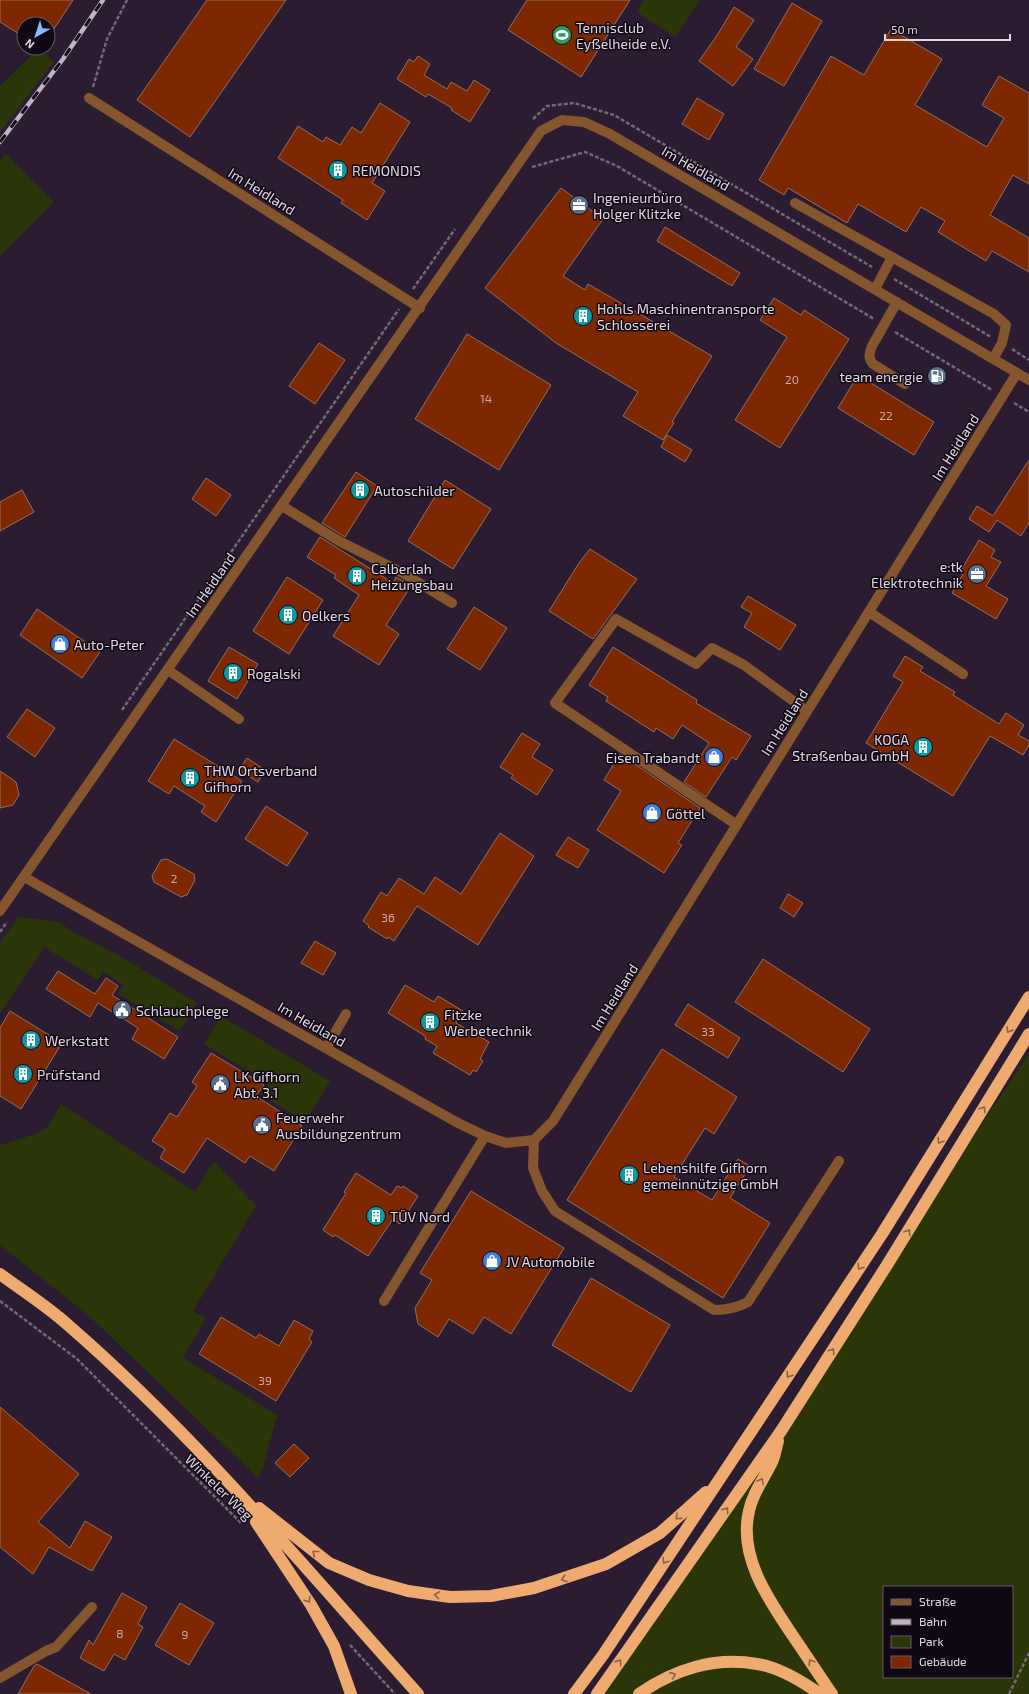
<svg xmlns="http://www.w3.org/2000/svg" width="1029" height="1694" viewBox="0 0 1029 1694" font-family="'Exo 2',sans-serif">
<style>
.green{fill:#2b3608;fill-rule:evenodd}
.building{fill:#7d2800;stroke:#8f6f63}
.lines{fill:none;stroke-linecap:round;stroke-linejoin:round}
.path{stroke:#74677a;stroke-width:2.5;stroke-dasharray:4 2;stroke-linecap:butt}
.minor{stroke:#85562e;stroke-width:10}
.highway{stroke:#efaa70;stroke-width:12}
.rail-casing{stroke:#bfb4c5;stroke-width:4.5}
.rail{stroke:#100913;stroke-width:3;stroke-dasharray:9;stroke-linecap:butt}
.oneway{stroke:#8b6246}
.labels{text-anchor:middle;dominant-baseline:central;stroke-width:3;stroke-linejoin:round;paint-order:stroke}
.number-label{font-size:12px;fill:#c8abac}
.poi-label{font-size:14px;fill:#e1d7e6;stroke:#100913;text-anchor:start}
.street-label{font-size:14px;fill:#e1d7e6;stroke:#100913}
</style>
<rect width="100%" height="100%" fill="#2b1c32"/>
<!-- green -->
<path class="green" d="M644,0H700L675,37L637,12Z
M39,48L54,62L0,132V86Z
M6,154L54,202L0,256V160Z
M18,917L60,922L68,929L125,959L197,1003L180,1031L118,994L124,985L104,972L98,980L44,947L0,1014V943Z
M221,1016L330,1081L305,1122L262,1095L268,1083L204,1044Z
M1029,1054V1694H597ZM884,1587H1012V1677H884Z
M61,1104L195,1192L214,1161L256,1206L193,1311L206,1318L183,1358L277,1415L263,1468L258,1478L88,1315L0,1245V1145L36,1134L48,1127Z"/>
<!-- building -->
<path class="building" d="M0,0H73L48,38V24H24V37L0,22Z
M207,0H286L190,137L137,100Z
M527,0H630L581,77L508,30Z
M792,3L822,21L784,86L754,69Z
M734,7L754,20L736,47L753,59L733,86L699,61L718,34Z
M891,29L942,59L915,105L987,147L1004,118L982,105L999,76L1029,93V184L1013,175L990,215L1029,238V272L992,251L986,261L938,232L945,221L921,207L906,232L858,204L847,223L788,188L784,195L759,180L831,56L864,75Z
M418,56L430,64L424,75L447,89L451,82L467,91L474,80L490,90L470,122L451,110L452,108L428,94L426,97L397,79L409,59L414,62Z
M697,98L724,114L709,140L682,124Z
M380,103L410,122L372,183L385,191L367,220L341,203L343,200L278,158L298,126L323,142L326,137L340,145L352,127L361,133Z
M561,188L603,219L563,276L585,290L588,284L712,356L672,422L674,423L663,440L623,416L638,392L556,343L485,288Z
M665,227L740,273L732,286L657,241Z
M774,298L801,315L804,310L849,339L780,448L735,420L787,337L760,320Z
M467,334L551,385L499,470L415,419Z
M319,343L345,360L315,404L289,386Z
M858,375L934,422L914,455L838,408Z
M667,435L692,450L685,462L661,447Z
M1029,460V523L1021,536L997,520L989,532L969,519L977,506L993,516Z
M356,472L377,486L345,537L322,523Z
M206,478L231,495L216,516L192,499Z
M445,480L491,509L453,569L408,541Z
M22,490L34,512L0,531V502Z
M320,537L393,583L396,577L411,586L386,625L399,634L379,665L333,636L359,595L334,578L336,575L307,557Z
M979,540L995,550L991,557L1001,562L986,586L1008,599L996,619L952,593L963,574L960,572Z
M590,549L637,579L593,639L549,611L579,563Z
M287,577L323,600L289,654L253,631Z
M748,596L796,625L780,650L744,627L752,613L741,607Z
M474,607L507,628L480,670L447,649Z
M37,609L100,652L82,678L20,635Z
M229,647L258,664L237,699L208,681Z
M613,647L697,700L696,703L751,736L736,760L732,757L706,797L684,782L709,743L682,725L673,739L656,728L654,732L606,701L608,697L589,685Z
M905,656L923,667L920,671L955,692L953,695L999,724L1006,713L1024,725L1018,735L1029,741V745L1023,755L990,736L953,796L866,743L903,682L893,676Z
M27,709L55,728L35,757L7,737Z
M522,733L540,744L532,757L553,770L537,795L511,778L513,775L500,767Z
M174,739L242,781L216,822L201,812L205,806L174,786L169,794L148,781Z
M620,754L700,808L678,843L682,845L664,873L597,830L621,791L604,780Z
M247,758L265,770L258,782L239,770Z
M0,771L16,782L19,795L13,805L0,808Z
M266,806L308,833L287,866L245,839Z
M500,833L534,856L478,945L417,906L394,941L388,937L387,939L368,927L369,926L363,921L381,892L387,896L399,878L424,894L435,877L461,894Z
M568,837L589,850L578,868L556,855Z
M167,859L194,874L195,880L187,895L181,897L154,882L152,876L161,860Z
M788,894L803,903L794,917L780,908Z
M315,941L336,953L323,975L301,963Z
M763,959L870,1029L843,1072L735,1002Z
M58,971L95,994L106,978L118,986L112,995L178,1037L164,1059L132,1039L138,1028L98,1003L90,1017L46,989Z
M405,985L434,1002L438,996L463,1011L456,1023L489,1042L480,1059L483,1061L476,1072L473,1070L470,1075L433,1053L437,1046L425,1039L426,1037L419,1032L388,1013Z
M688,1004L740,1038L728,1058L675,1025Z
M10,1011L62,1043L21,1109L0,1096V1028Z
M662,1049L737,1097L714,1134L705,1128L674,1177L712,1200L738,1159L750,1166L730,1198L770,1223L723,1298L567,1200Z
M211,1053L264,1085L256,1096L302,1126L274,1171L250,1156L245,1163L207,1138L184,1173L160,1158L165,1149L152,1141L170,1113L177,1117L197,1086L192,1082Z
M356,1173L391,1195L397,1186L402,1188L403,1186L418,1196L400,1224L393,1219L368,1256L335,1235L333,1237L323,1230L346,1193L344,1192Z
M471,1191L564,1248L511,1334L484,1317L473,1334L449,1319L438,1337L418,1324L415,1308L432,1280L420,1273Z
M591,1278L670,1325L631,1392L552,1345Z
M221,1317L256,1338L259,1334L279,1346L294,1320L313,1331L309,1339L312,1342L276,1401L199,1354Z
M0,1407L79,1474L38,1522L70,1548L85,1521L112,1537L92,1571L49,1547L33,1574L0,1547Z
M294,1444L309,1458L290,1477L275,1463Z
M122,1593L147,1607L138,1624L143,1627L125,1660L114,1654L104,1671L80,1658L89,1640L93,1645Z
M180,1603L214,1623L189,1665L155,1645Z
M37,1664L91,1694H18L34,1666Z"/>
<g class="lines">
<!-- path -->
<path class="path" d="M93,87L107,39L127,0
M533,119L547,106L574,103L614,115L872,267
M532,167L585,152L617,166L874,319
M894,279L991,337
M413,289L455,229
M895,332L992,390
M1012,349L1029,360
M1014,403L1029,412
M122,710L399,309
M0,932L7,922
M0,1301L77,1359L242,1524
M350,1645L395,1694
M1009,1694L1029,1653"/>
<!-- minor -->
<path class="minor" d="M89,98L420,308
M795,203L994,314L1006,325L1002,343L993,359
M875,289L892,257
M897,302L872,346C869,354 868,358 873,364L905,384
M282,506L339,541L401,572L452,603
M869,612L963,674
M168,670L239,719
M737,825L555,703L616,619L696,664L712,648L744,665L807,711
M24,877L456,1122L485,1136L506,1143L534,1140L553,1121L1017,373
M0,911L541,131L562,120L584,122L610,134L1029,380
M326,1048L346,1014
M534,1140L533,1168L542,1191L555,1211L714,1310C728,1310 737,1308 748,1302L839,1161
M384,1301L485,1136
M0,1678L46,1651L56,1647L92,1607"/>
<!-- highway -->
<path class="highway" d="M0,1274C23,1291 47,1306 68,1325C195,1435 306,1569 418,1694
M778,1441C776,1448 775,1456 772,1462C764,1479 753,1492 749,1511C738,1557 769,1600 793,1636C806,1655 819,1675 832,1694
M259,1508L329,1563L369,1580L408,1591L450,1597L491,1596L534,1588L606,1564L660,1533L706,1492
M256,1522L311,1605L334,1646L351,1694
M574,1694L603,1655L882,1234L1029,997
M597,1694L781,1431L887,1265L1029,1034
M639,1694C673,1670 715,1656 757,1664C778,1667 803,1682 820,1694"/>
<defs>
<path id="rail" d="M0,142L63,59L103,0"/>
</defs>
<!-- rail casing -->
<use href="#rail" class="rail-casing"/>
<!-- rail -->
<use href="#rail" class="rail"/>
</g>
<!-- one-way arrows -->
<defs><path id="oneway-chevron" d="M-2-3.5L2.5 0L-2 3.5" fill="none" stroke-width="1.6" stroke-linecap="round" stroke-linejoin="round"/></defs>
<g class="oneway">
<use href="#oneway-chevron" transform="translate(1009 1030) rotate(121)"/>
<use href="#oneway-chevron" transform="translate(983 1109) rotate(-58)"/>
<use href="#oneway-chevron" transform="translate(940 1141) rotate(122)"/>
<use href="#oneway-chevron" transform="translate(908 1232) rotate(-58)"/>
<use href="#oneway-chevron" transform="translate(860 1267) rotate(123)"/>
<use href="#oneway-chevron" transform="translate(832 1351) rotate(-57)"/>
<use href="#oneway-chevron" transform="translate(789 1375) rotate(123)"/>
<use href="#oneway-chevron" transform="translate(761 1481) rotate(-60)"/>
<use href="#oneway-chevron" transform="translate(726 1510) rotate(-55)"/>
<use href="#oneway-chevron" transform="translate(678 1517) rotate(139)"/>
<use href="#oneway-chevron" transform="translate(315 1553) rotate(-142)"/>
<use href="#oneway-chevron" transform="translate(665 1561) rotate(124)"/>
<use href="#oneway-chevron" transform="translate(564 1579) rotate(163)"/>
<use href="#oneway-chevron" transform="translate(437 1595) rotate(-172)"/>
<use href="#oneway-chevron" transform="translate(308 1600) rotate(57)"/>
<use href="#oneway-chevron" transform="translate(619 1662) rotate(-55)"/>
<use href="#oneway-chevron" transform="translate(811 1662) rotate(-124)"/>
<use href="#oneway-chevron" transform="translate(673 1675) rotate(-24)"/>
</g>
<!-- icons -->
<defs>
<symbol id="stadium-disc" viewBox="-11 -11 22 22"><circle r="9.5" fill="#2e9e5b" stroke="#100913"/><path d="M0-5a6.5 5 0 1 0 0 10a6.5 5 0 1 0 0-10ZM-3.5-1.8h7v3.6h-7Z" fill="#fff"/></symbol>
<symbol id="building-disc" viewBox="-11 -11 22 22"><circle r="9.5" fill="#0f9aa8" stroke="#100913"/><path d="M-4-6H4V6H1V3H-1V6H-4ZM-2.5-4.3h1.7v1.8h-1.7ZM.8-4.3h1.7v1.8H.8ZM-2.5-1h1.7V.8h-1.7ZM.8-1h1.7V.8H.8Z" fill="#fff"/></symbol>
<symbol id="office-disc" viewBox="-11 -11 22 22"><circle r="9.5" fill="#5c6f8a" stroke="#100913"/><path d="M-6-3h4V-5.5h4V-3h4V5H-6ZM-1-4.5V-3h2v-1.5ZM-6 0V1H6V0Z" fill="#fff"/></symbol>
<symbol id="fuel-disc" viewBox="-11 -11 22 22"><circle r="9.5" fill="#5c6f8a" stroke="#100913"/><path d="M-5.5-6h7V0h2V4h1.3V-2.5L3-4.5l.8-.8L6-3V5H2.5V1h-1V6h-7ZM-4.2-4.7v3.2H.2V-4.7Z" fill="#fff"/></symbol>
<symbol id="shop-disc" viewBox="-11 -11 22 22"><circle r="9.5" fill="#3f7fe0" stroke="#100913"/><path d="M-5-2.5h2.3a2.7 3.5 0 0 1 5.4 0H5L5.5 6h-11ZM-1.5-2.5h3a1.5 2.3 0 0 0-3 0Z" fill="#fff"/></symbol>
<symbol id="civic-disc" viewBox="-11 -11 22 22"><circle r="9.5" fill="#5c6f8a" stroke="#100913"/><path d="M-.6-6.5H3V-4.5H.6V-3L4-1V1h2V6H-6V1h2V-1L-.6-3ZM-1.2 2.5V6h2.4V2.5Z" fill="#fff"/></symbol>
</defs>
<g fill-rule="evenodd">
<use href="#stadium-disc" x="551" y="24" width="22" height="22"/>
<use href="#building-disc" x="327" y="159" width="22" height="22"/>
<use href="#office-disc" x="568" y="194" width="22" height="22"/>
<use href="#building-disc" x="572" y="305" width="22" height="22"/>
<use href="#fuel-disc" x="926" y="365" width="22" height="22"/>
<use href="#building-disc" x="349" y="479" width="22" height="22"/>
<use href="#office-disc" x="966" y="563" width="22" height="22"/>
<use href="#building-disc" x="346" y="565" width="22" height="22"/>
<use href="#building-disc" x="277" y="604" width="22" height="22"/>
<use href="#shop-disc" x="49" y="633" width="22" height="22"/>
<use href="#building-disc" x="222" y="662" width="22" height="22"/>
<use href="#building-disc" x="912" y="736" width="22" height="22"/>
<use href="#shop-disc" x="703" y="746" width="22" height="22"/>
<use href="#building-disc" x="179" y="767" width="22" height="22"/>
<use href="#shop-disc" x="641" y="802" width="22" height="22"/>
<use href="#civic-disc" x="111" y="999" width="22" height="22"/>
<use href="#building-disc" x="419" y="1011" width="22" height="22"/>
<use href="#building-disc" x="20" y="1029" width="22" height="22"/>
<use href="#building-disc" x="12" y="1063" width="22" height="22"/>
<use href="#civic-disc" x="209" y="1073" width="22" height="22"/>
<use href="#civic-disc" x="251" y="1114" width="22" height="22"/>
<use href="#building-disc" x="618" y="1164" width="22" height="22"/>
<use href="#building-disc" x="365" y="1205" width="22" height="22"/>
<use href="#shop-disc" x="481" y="1250" width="22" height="22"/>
</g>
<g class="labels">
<!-- number labels -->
<g class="number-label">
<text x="792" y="379">20</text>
<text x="486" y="398">14</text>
<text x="886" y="415">22</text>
<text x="174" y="878">2</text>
<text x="388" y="917">36</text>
<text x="708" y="1031">33</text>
<text x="265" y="1380">39</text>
<text x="120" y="1633">8</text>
<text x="185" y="1634">9</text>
</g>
<!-- poi labels -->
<g class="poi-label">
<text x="576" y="27">Tennisclub<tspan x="576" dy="16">Eyßelheide e.V.</tspan></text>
<text x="352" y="170">REMONDIS</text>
<text x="593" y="197">Ingenieurbüro<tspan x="593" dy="16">Holger Klitzke</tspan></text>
<text x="597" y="308">Hohls Maschinentransporte<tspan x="597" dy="16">Schlosserei</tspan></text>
<text x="923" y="376" text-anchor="end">team energie</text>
<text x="374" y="490">Autoschilder</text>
<text x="963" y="566" text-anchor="end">e:tk<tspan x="963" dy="16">Elektrotechnik</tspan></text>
<text x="371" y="568">Calberlah<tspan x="371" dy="16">Heizungsbau</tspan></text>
<text x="302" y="615">Oelkers</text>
<text x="74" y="644">Auto-Peter</text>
<text x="247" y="673">Rogalski</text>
<text x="909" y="739" text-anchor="end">KOGA<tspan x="909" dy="16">Straßenbau GmbH</tspan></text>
<text x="700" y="757" text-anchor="end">Eisen Trabandt</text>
<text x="204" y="770">THW Ortsverband<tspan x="204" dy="16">Gifhorn</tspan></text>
<text x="666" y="813">Göttel</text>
<text x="136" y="1010">Schlauchplege</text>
<text x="444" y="1014">Fitzke<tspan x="444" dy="16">Werbetechnik</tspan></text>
<text x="45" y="1040">Werkstatt</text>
<text x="37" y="1074">Prüfstand</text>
<text x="234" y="1076">LK Gifhorn<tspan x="234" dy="16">Abt. 3.1</tspan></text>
<text x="276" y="1117">Feuerwehr<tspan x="276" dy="16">Ausbildungzentrum</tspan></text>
<text x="643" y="1167">Lebenshilfe Gifhorn<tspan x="643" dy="16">gemeinnützige GmbH</tspan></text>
<text x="390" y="1216">TÜV Nord</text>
<text x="506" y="1261">JV Automobile</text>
</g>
<!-- street labels -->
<g class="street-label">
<text transform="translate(696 168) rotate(30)">Im Heidland</text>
<text transform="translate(262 191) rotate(32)">Im Heidland</text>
<text transform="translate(955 447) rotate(-58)">Im Heidland</text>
<text transform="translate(210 585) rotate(-55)">Im Heidland</text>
<text transform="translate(784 722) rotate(-58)">Im Heidland</text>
<text transform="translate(614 997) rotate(-58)">Im Heidland</text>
<text transform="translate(312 1024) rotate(30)">Im Heidland</text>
<text transform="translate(219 1487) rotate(44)">Winkeler Weg</text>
</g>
</g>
<!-- legend -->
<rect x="883" y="1586" width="130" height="92" fill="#100913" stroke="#645b67"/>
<rect x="891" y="1599" width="20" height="6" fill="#85562e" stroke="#645b67"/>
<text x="919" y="1606" font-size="12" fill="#e1d7e6">Straße</text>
<rect x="891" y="1619" width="20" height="6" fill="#bfb4c5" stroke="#645b67"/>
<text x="919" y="1626" font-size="12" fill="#e1d7e6">Bahn</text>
<rect x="891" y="1636" width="20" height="12" fill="#2b3608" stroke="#645b67"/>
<text x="919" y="1646" font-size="12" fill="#e1d7e6">Park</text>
<rect x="891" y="1656" width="20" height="12" fill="#7d2800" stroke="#645b67"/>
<text x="919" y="1666" font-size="12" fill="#e1d7e6">Gebäude</text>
<!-- north arrow -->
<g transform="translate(36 36) rotate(219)"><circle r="19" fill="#100913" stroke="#645b67"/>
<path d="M0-3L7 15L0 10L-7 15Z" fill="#85bbfb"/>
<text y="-6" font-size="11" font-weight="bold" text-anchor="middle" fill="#e1d7e6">N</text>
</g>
<!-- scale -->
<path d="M885 34v6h125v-6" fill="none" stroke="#e1d7e6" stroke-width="2"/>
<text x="891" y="34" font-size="12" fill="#e1d7e6" stroke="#100913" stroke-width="3" paint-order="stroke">50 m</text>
</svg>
